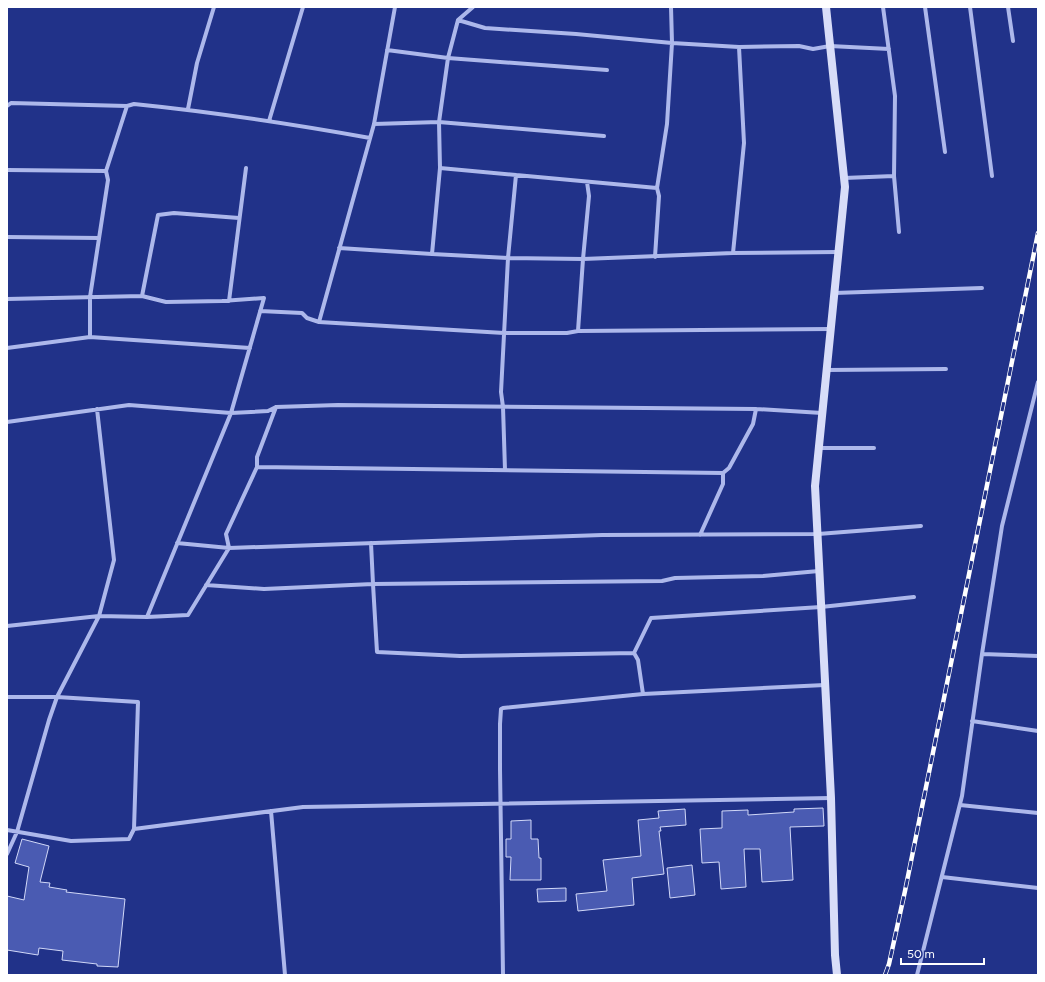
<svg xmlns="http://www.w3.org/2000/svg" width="1045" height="982" viewBox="0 0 1045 982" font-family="Figtree,sans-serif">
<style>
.building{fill:#4a5bb2;stroke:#d1d8f8}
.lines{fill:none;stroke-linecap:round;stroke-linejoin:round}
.street{stroke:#adb8eb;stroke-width:4}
.secondary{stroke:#d8ddf8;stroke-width:8}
.rail-casing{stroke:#fff;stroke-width:4.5}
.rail{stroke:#213289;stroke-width:3;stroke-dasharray:9;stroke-linecap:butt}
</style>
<rect width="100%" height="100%" fill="#213289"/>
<!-- building -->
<path class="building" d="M823,808L824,826L790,827L793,880L762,882L760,849H744L746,887L721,889L719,862L702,863L700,829L722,828V811L748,810V815L794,812V809Z
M685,809L686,825L660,827L661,831H659L664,874L632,878L634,905L578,911L576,894L607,891L603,860L641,856L638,820L659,818L658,811Z
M531,820V839H538L539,858H541V880H510L511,857H506V839H511V821Z
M22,839L49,846L40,882L50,883L49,887L67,890L66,892L125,899L118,967L97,966V964L62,960L63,951L39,948L38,955L7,950V896L24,900L29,867L15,863Z
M692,865L695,895L670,898L667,868Z
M566,888V901L538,902L537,889Z"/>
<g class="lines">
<!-- street -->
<path class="street" d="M883,7L895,96L894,176L899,232
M925,7L945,152
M970,7L992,176
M1008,7L1013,41
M458,20L473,7
M387,50L448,58L607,70
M7,106L11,103L127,106L134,104C213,112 292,124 370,138
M188,109L197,63L214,7
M269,121L303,7
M374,124L439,122L604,136
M440,168L657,188
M7,170L106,171
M844,178L894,176
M7,237L99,238
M339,248L432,254L508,258L583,259L733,253L838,252
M733,253L744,143L739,47
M432,254L440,168L439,122L448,58L458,20L485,28L576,34L672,43L739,47L799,46L813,49L830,46L889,49
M655,257L659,196L657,188L667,124L672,43L671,7
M834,293L982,288
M142,296L158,215L174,213L239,218
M7,299L142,296L166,302L222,301L264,298L231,413L147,617
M229,301L246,168
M260,311L302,313L307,318L319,322L504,333H567L578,331L831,329
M319,322L374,124L395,7
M578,331L583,259L589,196L587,182
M90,337V297L108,180L106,171L127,106
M7,348L90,337L250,348
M827,370L946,369
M7,422L129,405L231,413L268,411L276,407L338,405L756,409L822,413
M819,448H874
M257,467L723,473L729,468L753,424L756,409
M505,470L503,407L501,392L508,258L516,175
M700,535L723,484V473
M177,543L229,548L226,534L257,467V457L276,407
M206,585L264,589L373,584L371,543
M7,626L99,616L147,617L188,615L229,548L602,535L818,534L921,526
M634,653L460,656L377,652L373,584L662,581L675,578L763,576L819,571
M634,653L651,618L821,607L914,597
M634,653L638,660L643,694
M982,654L1038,656
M7,697H57L138,702L134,829L129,839L71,841L7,830
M972,721L1038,731
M960,805L1038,813
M271,811L285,975
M134,829L303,807L831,798
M7,854L17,832L49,720L57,697L99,616L114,560L97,409
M942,877L1038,888
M503,975L500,769V724L501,709L503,708L643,694L825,685
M917,975L962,796L982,654L1002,526L1038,382"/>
<!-- secondary -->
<path class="secondary" d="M826,7L845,187L815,486L831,798L835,955L837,975"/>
<defs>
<path id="rail" d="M885,975L889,964L905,891L1038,233"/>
</defs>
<!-- rail casing -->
<use href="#rail" class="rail-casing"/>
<!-- rail -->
<use href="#rail" class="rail"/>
</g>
<!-- border -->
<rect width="1045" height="982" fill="none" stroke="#ffffff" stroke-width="16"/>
<!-- scale -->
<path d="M901 958v6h83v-6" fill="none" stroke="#ffffff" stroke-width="2"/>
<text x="907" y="958" font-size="12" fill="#ffffff" stroke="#213289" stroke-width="3" paint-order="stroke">50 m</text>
</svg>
